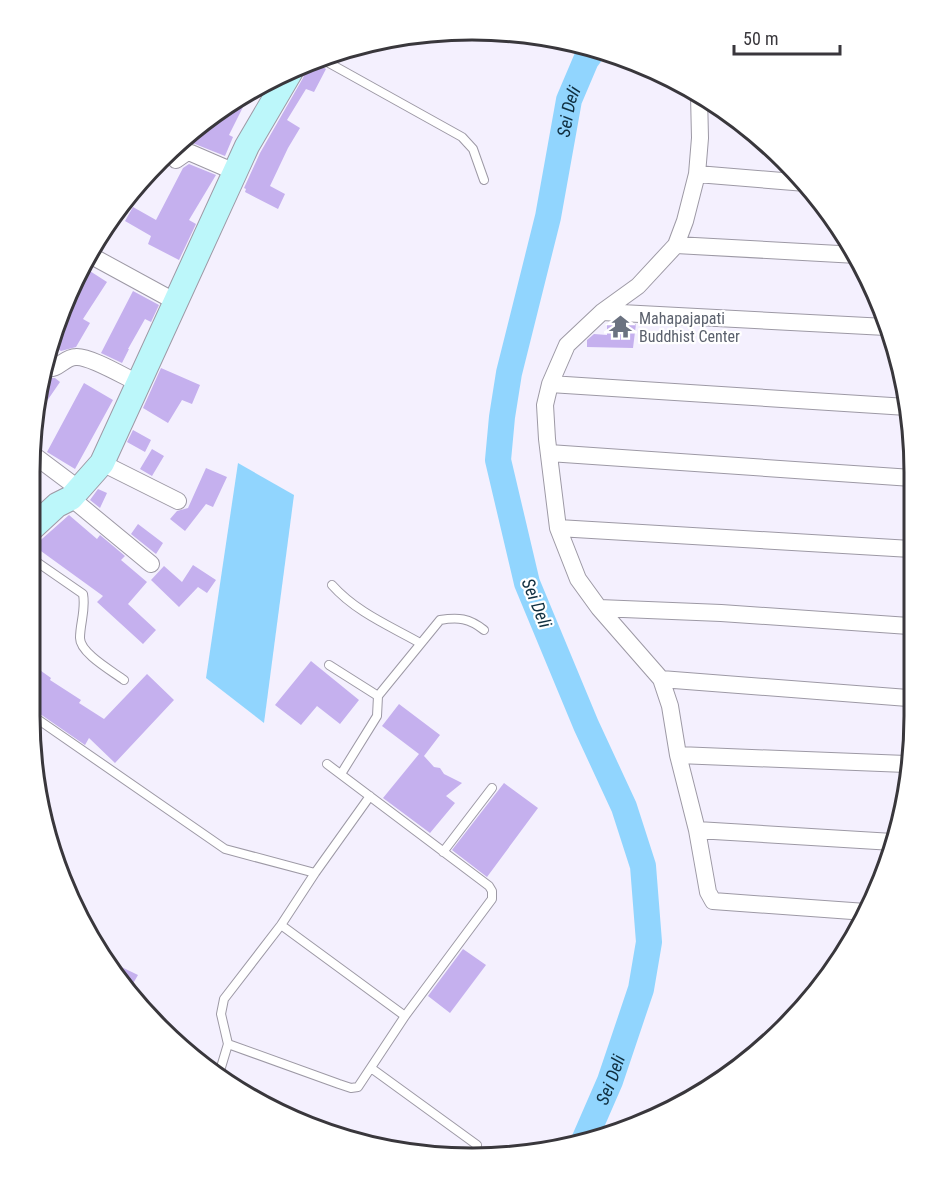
<svg xmlns="http://www.w3.org/2000/svg" width="944" height="1188" viewBox="0 0 944 1188" font-family="'Roboto Condensed',sans-serif">
<style>
.water{fill:#91d5fe}
.lines{fill:none;stroke-linecap:round;stroke-linejoin:round}
.river{stroke:#91d5fe;stroke-width:26}
.building{fill:#c5b0ee}
.service-casing{stroke:#9d99a5;stroke-width:10}
.minor-casing{stroke:#9d99a5;stroke-width:18}
.secondary-casing{stroke:#9d99a5;stroke-width:26}
.service{stroke:#fff;stroke-width:8}
.minor{stroke:#fff;stroke-width:16}
.secondary{stroke:#bcf7fa;stroke-width:24}
.labels{text-anchor:middle;dominant-baseline:central;stroke-width:4.5;stroke-linejoin:round;paint-order:stroke}
.worship-label{font-size:16px;fill:#5b616d;stroke:#fff;text-anchor:start}
.water-label{font-size:18px;font-style:italic;fill:#102f40;stroke:#fff}
.rim{fill:none;stroke:#39373c;stroke-width:3}
</style>
<rect width="100%" height="100%" fill="#f4f0fe"/>
<!-- water -->
<path class="water" d="M238,463L294,495L264,723L206,678Z"/>
<g class="lines">
<!-- river -->
<path class="river" id="s1" d="M583,1143L610,1081L641,989L649,942L643,866L624,807L586,725L527,583L498,460L502,417L509,373L548,217L569,100L586,60L595,48"/>
</g>
<!-- building -->
<path class="building" d="M314,61L326,69L314,92L306,89L287,120L300,128L288,148L270,186L285,194L278,209L245,192L246,189L244,188L260,153L303,78L305,72L304,65Z
M252,89L229,135L233,137L225,156L190,142L193,137Z
M189,164L216,175L189,220L196,224L179,260L148,244L151,236L125,221L133,207L156,220L183,168Z
M82,266L107,282L83,319L90,323L76,347L61,351L51,345L54,330Z
M133,291L159,305L151,322L145,319L128,349H129L122,363L101,353Z
M607,323L636,324L633,348L587,347V340L594,334L607,335Z
M161,368L200,385L192,404L182,400L168,423L143,408Z
M44,378H55L60,382L36,417Z
M84,383L113,400L75,469L47,452Z
M133,430L151,440L145,452L127,442Z
M152,449L164,456L152,476L140,469Z
M206,468L227,477L213,507L206,504L185,531L170,519L177,511L188,508Z
M98,489L107,493L100,508L90,500Z
M69,515L97,539L100,535L125,556L121,560L147,582L128,604L156,630L143,644L97,602L103,596L34,546Z
M138,524L163,543L156,554L131,534Z
M193,565L216,580L207,593L198,587L179,607L151,580L164,566L182,582Z
M311,661L359,700L340,724L317,706L301,725L275,705Z
M30,663L51,678L50,680L81,700L79,703L104,719L147,674L174,700L115,763L89,738L85,745L30,707Z
M399,704L440,735L424,756L434,767L440,768L444,774L462,783L446,796L455,803L430,833L383,798L419,754L382,726Z
M504,783L538,808L487,877L452,850Z
M463,949L486,965L450,1013L428,996Z
M107,960L138,975L131,987L125,984Z"/>
<g class="lines">
<defs>
<path id="service" d="M320,58L462,137L473,149L484,180
M31,558L83,594C86,610 80,623 80,638C80,653 112,671 124,680
M332,585C356,612 390,626 420,643
M329,665L378,696
M30,714L225,849L315,873L281,925L224,999L221,1014L228,1044L219,1074
M341,774L377,716L378,696L440,620C458,617 469,618 484,630
M443,852L492,788
M315,873L370,796
M281,925L405,1016
M228,1044L339,1084L351,1088L358,1087L405,1016L492,899V891L489,886L327,764
M371,1068L477,1145"/>
<path id="minor" d="M699,95L700,138L697,174L685,221L676,245L638,286L602,312L567,345L550,384L545,405L547,439L558,528L578,579L599,608L661,679L670,706L678,755L697,830L708,892L713,901L866,912
M176,160L186,153H191L235,172
M697,174L806,183
M676,245L857,255
M88,254L176,302
M602,312L886,327
M46,368C58,371 64,357 76,357C90,356 125,377 138,383
M550,384L907,407
M31,453L79,489
M549,453L912,478
M102,463L178,501
M71,498L151,564
M558,528L911,549
M599,608L721,613L909,626
M661,679L908,698
M678,755L906,764
M697,830L893,842"/>
<path id="secondary" d="M31,529L57,505L71,498L102,463L247,146L291,71"/>
</defs>
<!-- service casing -->
<use href="#service" class="service-casing"/>
<!-- minor casing -->
<use href="#minor" class="minor-casing"/>
<!-- secondary casing -->
<use href="#secondary" class="secondary-casing"/>
<!-- service -->
<use href="#service" class="service"/>
<!-- minor -->
<use href="#minor" class="minor"/>
<!-- secondary -->
<use href="#secondary" class="secondary"/>
</g>
<!-- icons -->
<defs>
<symbol id="temple-bare" viewBox="-9 -9 18 18"><path d="M0-6L5-2H3V0L6.5 2.5H4V6H1.5V3h-3V6H-4V2.5H-6.5L-3 0V-2H-5Z" fill="#6b7280" stroke="#fff" stroke-width="2.5" paint-order="stroke"/></symbol>
</defs>
<g fill-rule="evenodd">
<use href="#temple-bare" x="604" y="310" width="33" height="33"/>
</g>
<g class="labels">
<!-- worship labels -->
<g class="worship-label">
<text x="639" y="318">Mahapajapati<tspan x="639" dy="18">Buddhist Center</tspan></text>
</g>
<!-- water labels -->
<g class="water-label">
<text stroke="none"><textPath href="#s1" startOffset="1077">Sei Deli</textPath></text>
<text transform="translate(537 603) rotate(68)">Sei Deli</text>
<text stroke="none"><textPath href="#s1" startOffset="69">Sei Deli</textPath></text>
</g>
</g>
<!-- crop -->
<path d="M0 0H944V1188H0ZM472 40H472A432 432 0 0 1 904 472V716A432 432 0 0 1 472 1148H472A432 432 0 0 1 40 716V472A432 432 0 0 1 472 40Z" fill="#fff" fill-rule="evenodd"/>
<path class="rim" d="M472 40H472A432 432 0 0 1 904 472V716A432 432 0 0 1 472 1148H472A432 432 0 0 1 40 716V472A432 432 0 0 1 472 40Z"/>
<!-- scale -->
<path d="M734 45v9h106v-9" fill="none" stroke="#39373c" stroke-width="3"/>
<text x="743" y="45" font-size="18" fill="#39373c" stroke="#ffffff" stroke-width="4.5" paint-order="stroke">50 m</text>
</svg>
